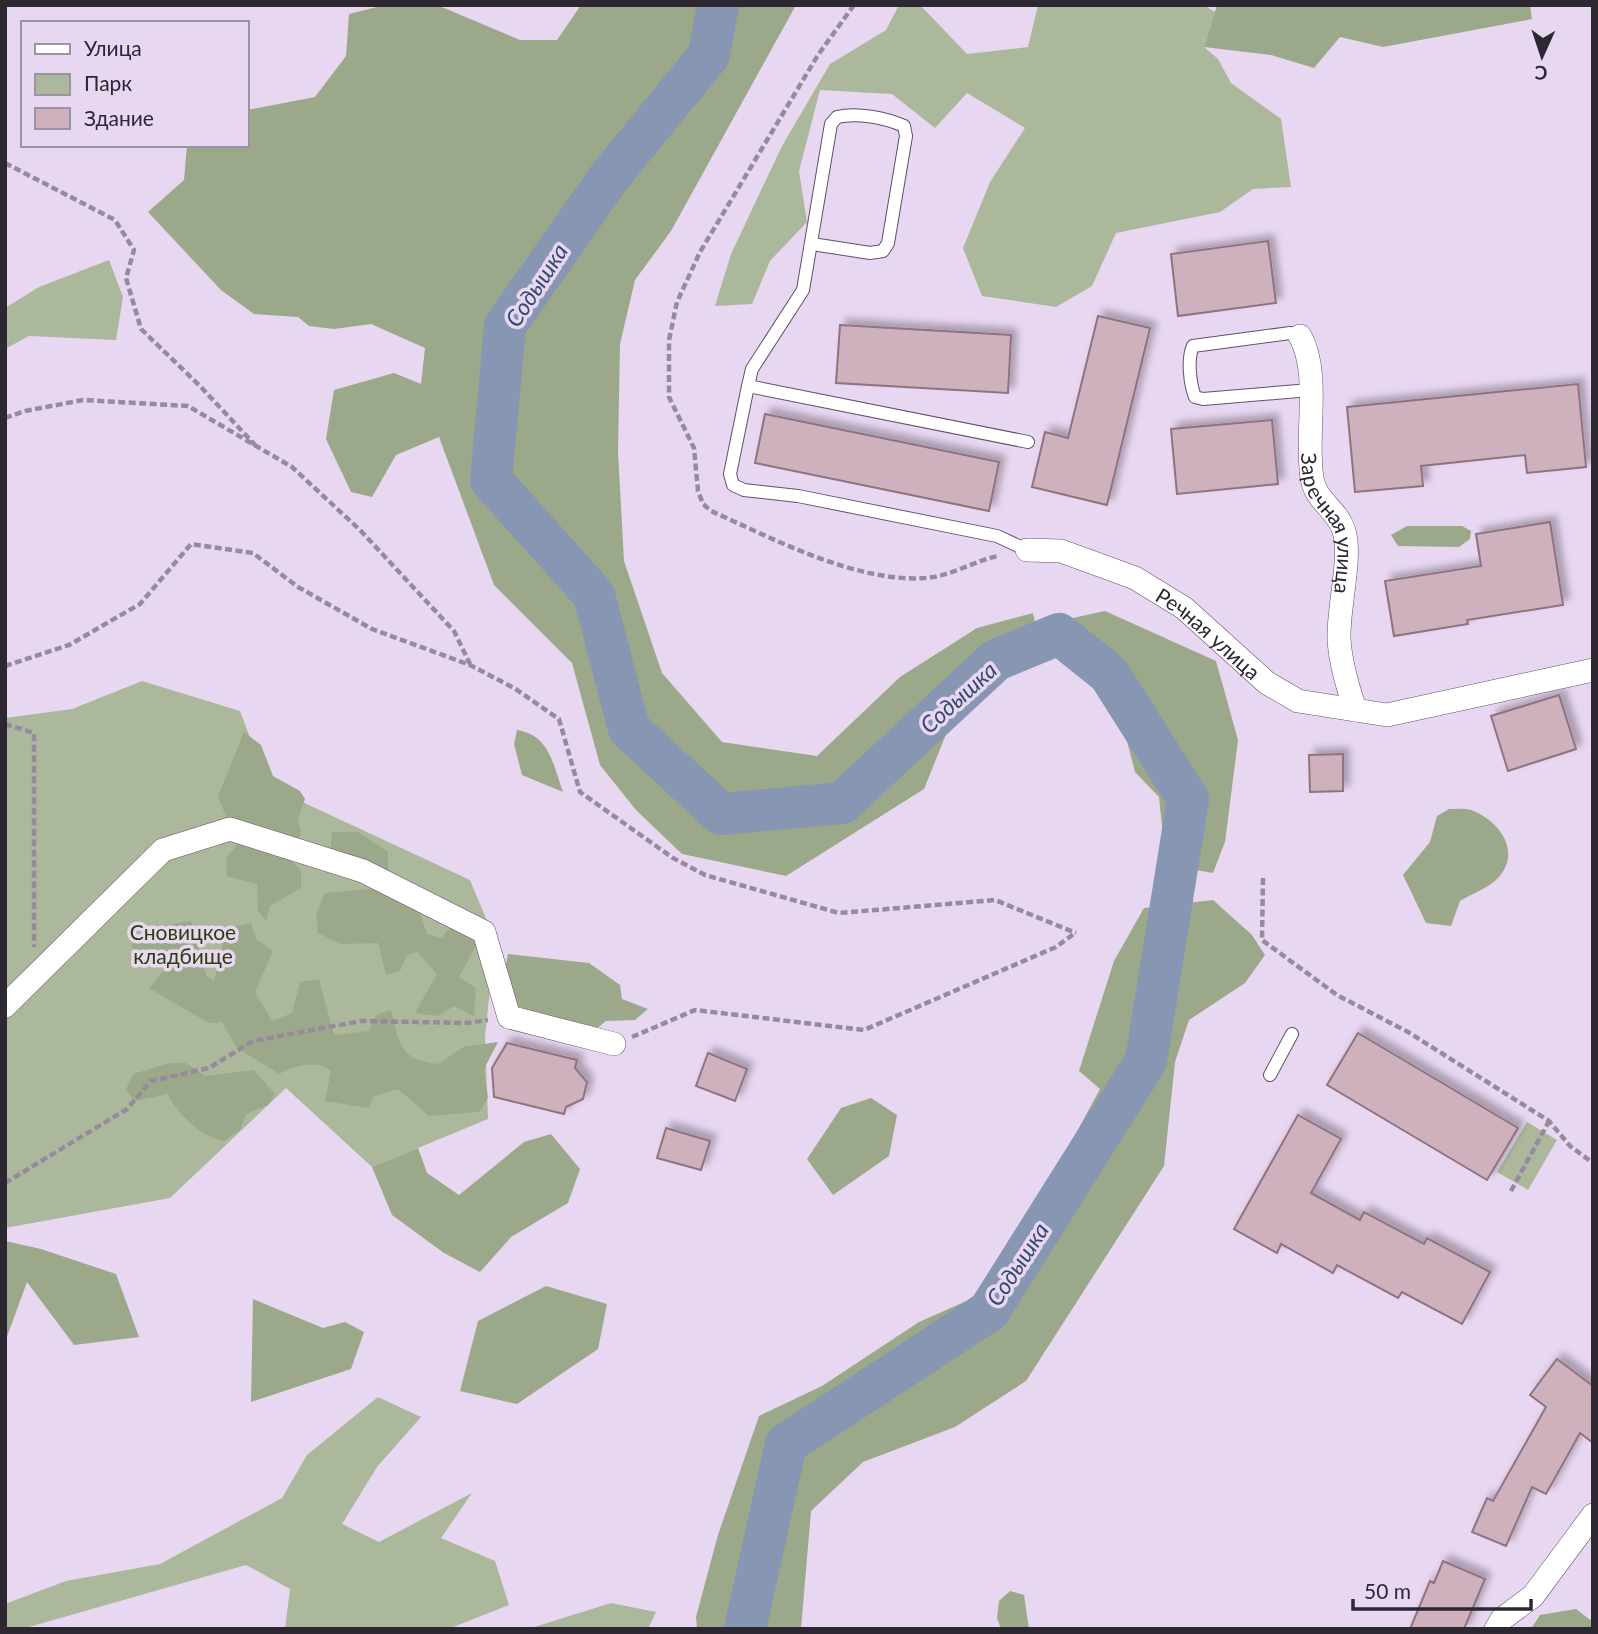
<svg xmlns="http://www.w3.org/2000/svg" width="1598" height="1634" viewBox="0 0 1598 1634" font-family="Lato,sans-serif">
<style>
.green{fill:#acb89b}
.forest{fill:#9ba889}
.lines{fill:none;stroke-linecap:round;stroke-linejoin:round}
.river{stroke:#8796b2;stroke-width:42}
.building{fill:#cfb0bd;stroke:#8f737f;stroke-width:2;filter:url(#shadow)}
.lane-casing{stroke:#605168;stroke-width:14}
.street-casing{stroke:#605168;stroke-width:24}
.path{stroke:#978a9d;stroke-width:4.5;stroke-dasharray:7 3.5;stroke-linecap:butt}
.lane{stroke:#fff;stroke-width:12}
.street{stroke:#fff;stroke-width:23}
.labels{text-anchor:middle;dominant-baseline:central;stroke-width:7;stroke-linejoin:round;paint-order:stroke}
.street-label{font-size:21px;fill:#2d2731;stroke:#e8d7f1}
.park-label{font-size:21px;fill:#2c3c0a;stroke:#e8d7f1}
.water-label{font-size:23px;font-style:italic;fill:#344a73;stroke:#e8d7f1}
</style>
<defs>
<filter id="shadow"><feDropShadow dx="6" dy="-6" stdDeviation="3.5" flood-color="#0004"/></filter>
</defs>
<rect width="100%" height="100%" fill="#e8d7f1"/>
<!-- green -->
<path class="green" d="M899,5H920L967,54L1028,47L1038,5H1204L1215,12L1204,47L1218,59L1231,83L1281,119L1291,187L1253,189L1220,212L1116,233L1092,286L1056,307L982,296L963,248L990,182L1025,128L967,93L935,128L892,94L820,90L799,171L807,222L770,261L752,304L715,306L731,254L782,146L830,64L886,30Z
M109,260L123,297L116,340L29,336L5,349V308L39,287Z
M142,681L240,711L268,786L470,880L495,940L485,1037L488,1119L372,1167L286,1088L170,1198L5,1228V718L72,709Z
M1527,1122L1557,1140L1528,1190L1497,1172Z
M378,1397L421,1417L377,1467L342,1524L379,1542L472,1493L441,1538L495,1561L509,1605L448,1629H285L290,1589L246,1565L22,1629H5V1604L66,1581L160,1564L282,1498L307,1455Z
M611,1603L656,1612L648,1629H528Z"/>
<!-- forest -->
<path class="forest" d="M385,5H437L520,40H557L581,5H796L671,231L635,280L620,344L618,452L624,561L662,673L722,742L817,756L900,677L977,628L1033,613L1037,632L980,650L924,789L786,876L682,854L636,810L600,765L572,663L494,585L439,437L396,455L372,497L351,492L326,439L334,390L394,373L421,384L425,348L371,324L334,329L309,326L298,317L254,314L221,290L148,212L184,180L187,145H247V110L315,97L346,56L349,14Z
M1217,5H1530L1532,19L1383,47L1340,37L1314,68L1271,55L1204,47Z
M1407,526H1462L1471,531L1470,539L1459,547L1398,546L1391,535Z
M1105,611L1216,661L1238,740L1225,842L1213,873L1166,865L1159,797L1135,772L1123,726L1059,621Z
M517,730C550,735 553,765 563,792L522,775L514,744Z
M244,732L261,745L273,776L300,791L305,799L298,819L301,834L288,858L301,870V888L270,906L266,921L258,911L257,884L227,876L226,858L237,845L218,796Z
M1449,809C1456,809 1465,808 1471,810C1500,821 1522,852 1498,878C1489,888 1471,894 1460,901L1451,926L1426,923L1403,875L1430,842L1437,816Z
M332,832H358L388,852V886L417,905L427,934L442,938L459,915L478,942L459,977L476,988L474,1016L454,1006L438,1016L415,1013L437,974L417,952L407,955L400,971L386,975L378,943L341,944L318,933L316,914L325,893L370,889L365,870L330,854Z
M1213,900L1252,935L1265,955L1245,983L1189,1020L1175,1062L1164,1166L1026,1381L955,1427L863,1462L811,1511L801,1629H697L696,1617L718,1535L759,1416L822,1386L919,1322L980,1295L1048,1185L1100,1089L1079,1071L1114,961L1144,908Z
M191,921L206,976L214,981L227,928L251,923L256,939L273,951L255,992L272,1021L292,1013L300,982L319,979L334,1035L369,1031L376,1015L391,1010C399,1044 400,1061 439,1064L463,1047L498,1042L484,1069L488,1098L479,1112L429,1116L398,1089L374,1096L368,1108L325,1101L331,1071C316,1059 295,1066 279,1074L237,1048L222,1022L209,1023L149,988L174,958L133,952L132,944L157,927Z
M508,954L589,963L620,985L622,999L648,1009L635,1020L606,1021L595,1030L517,1018L501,987Z
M170,1063H186L205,1076L254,1070L275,1094L268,1105L246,1114L240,1130L224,1141C203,1138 176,1113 168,1094L134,1101L126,1089L133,1074Z
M871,1098L897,1115L889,1156L833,1195L807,1159L841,1108Z
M551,1134L580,1169L568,1203L511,1237L480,1272L444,1253L392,1215L372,1167L418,1148L427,1173L459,1195L524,1142Z
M5,1241L41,1249L116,1274L139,1337L74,1345L27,1282L5,1342Z
M546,1286L607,1304L598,1349L517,1404L460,1391L478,1321Z
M253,1299L323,1328L345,1322L364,1332L351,1369L251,1402Z
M1010,1591L1024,1595L1029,1629H1001L997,1618L999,1601Z
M1576,1609L1593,1622V1629H1531L1540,1615Z"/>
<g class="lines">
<!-- river -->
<path class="river" d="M718,5L709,55L610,176L505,326L491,480L594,595L629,729L721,814L842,803L996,660L1059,634L1109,674L1188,799L1146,1061L989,1311L786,1444L745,1629"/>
</g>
<!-- building -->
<path class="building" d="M1268,241L1276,303L1178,316L1171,254Z
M1098,316L1150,328L1107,505L1032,487L1045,432L1068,438Z
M840,325L1011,335L1008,393L836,383Z
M1578,384L1586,467L1527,473L1525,455L1421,466L1423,486L1355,492L1347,407Z
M765,414L999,462L989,511L755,463Z
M1272,420L1278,484L1177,494L1171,429Z
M1550,522L1563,605L1467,620L1468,624L1394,636L1385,581L1481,566L1476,534Z
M1559,695L1576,749L1508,771L1491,716Z
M1343,754V791L1310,792L1309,755Z
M1358,1033L1518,1128L1487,1180L1327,1085Z
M507,1043L577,1060L575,1068L587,1082L583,1099L566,1107L564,1114L494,1097L492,1068Z
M708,1053L747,1069L735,1101L696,1086Z
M1298,1115L1341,1139L1311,1193L1360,1220L1364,1212L1424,1244L1427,1238L1490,1272L1462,1324L1402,1292L1398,1298L1337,1265L1333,1273L1281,1244L1277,1253L1234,1229Z
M666,1128L710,1141L701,1170L657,1158Z
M1557,1359L1593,1386V1443L1580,1433L1546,1494L1532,1487L1506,1546L1472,1532L1487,1498L1493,1501L1546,1407L1530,1395Z
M1443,1561L1485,1579L1464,1629H1410L1430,1581L1434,1583Z"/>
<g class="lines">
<defs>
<path id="lane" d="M1300,336L1290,333L1193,346C1187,359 1190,384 1195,397L1203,399L1310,390
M748,386L752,369L803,290L831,124L837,117C857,112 886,118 904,126L906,136L888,243L883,251L870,253L812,244
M1027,550L997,536L798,496L744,490L733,485L730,474L748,386L1028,442
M1270,1075L1292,1034"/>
<g id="street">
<path id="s1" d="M1300,336C1321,373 1305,436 1312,478C1315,501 1338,510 1344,531C1352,557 1338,608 1339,638C1340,662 1348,687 1355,710"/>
<path id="s2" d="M1027,550L1061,551L1135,578L1184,608L1267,683L1298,701L1387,715L1593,670"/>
<path d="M5,1006L163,850L230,829L363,871L484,932L509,1017L614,1044"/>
<path d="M1496,1629L1502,1619L1533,1596L1593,1515"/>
</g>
</defs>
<!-- lane casing -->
<use href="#lane" class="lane-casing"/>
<!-- street casing -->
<use href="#street" class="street-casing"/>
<!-- path -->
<path class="path" d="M854,5L818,55L700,252L677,302L669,340V397L694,448L698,491L703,504L711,511C774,539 856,583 926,578C951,576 974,561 998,556
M5,163L115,220L134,250L126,278L141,329L200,386L255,445
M5,418L25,411L83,400L188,406L292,467L360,530L454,631L470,664
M5,666L69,645L140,604L191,544L253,553L298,587L372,629L470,665L514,688L559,719L580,792L673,858L705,875L839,913L995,900L1076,933
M5,724L34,733V947
M1263,878L1262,940L1337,995L1408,1032L1549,1121L1570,1146L1593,1163
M632,1037L695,1010L864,1030L1056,947L1075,933
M5,1183L127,1109L151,1081L209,1068L253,1041L361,1021L467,1023L488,1020
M1511,1191L1549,1121"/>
<!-- lane -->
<use href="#lane" class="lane"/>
<!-- street -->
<use href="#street" class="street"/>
</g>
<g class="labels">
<!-- street labels -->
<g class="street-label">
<text stroke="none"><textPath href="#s1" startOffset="194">Заречная улица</textPath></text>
<text stroke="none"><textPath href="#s2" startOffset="205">Речная улица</textPath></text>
</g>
<!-- park labels -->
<g class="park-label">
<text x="183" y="931">Сновицкое<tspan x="183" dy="24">кладбище</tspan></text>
</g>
<!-- water labels -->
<g class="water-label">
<text transform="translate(536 285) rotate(-57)">Содышка</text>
<text transform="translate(958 697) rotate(-42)">Содышка</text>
<text transform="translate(1017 1264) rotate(-57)">Содышка</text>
</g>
</g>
<!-- border -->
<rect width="1598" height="1634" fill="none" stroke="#2d2731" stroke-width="14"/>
<!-- legend -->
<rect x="21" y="21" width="228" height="126" fill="#e8d7f1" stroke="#9d91a4" stroke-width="2"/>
<rect x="35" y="44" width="35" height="10" fill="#ffffff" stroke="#9d91a4" stroke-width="2"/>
<text x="84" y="56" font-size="21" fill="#2d2731">Улица</text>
<rect x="35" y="74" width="35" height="21" fill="#acb89b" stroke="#9d91a4" stroke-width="2"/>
<text x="84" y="91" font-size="21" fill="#2d2731">Парк</text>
<rect x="35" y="108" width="35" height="21" fill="#cfb0bd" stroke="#9d91a4" stroke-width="2"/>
<text x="84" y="126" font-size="21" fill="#2d2731">Здание</text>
<!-- north arrow -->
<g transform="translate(1542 56) rotate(183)" stroke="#e8d7f1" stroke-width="5" paint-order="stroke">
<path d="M0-5L12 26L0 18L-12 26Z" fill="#2d2731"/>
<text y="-10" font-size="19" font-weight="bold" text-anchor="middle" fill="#2d2731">С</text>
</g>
<!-- scale -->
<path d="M1353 1599v10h178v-10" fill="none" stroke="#2d2731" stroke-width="3.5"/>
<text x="1364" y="1599" font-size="21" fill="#2d2731" stroke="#e8d7f1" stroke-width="5" paint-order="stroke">50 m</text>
</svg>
